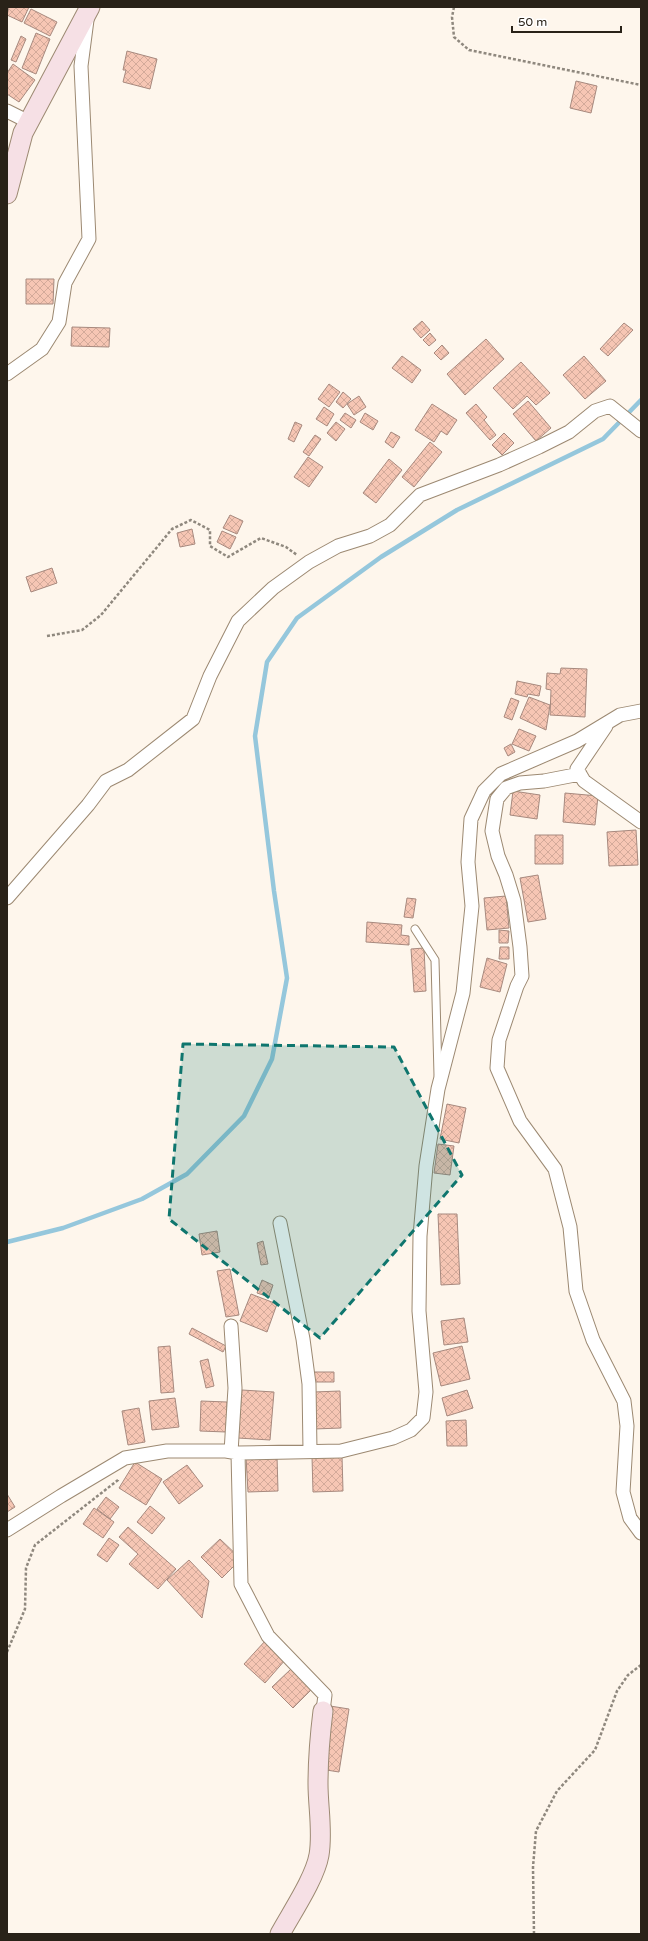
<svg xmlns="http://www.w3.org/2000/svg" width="648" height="1941" viewBox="0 0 648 1941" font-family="'Varela Round',sans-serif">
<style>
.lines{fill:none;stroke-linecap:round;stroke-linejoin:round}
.stream{stroke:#95c7dc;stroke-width:4.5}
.building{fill:url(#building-cross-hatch);stroke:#a7897e}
.lane-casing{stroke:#9c8972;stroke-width:9}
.street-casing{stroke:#9c8972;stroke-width:15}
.secondary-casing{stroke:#9c8972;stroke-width:21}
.path{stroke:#8f887e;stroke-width:2.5;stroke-dasharray:3 2;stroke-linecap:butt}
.lane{stroke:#fff;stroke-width:7}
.street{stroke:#fff;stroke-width:13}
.secondary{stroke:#f6e0e5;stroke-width:19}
.marked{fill:#0f766e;fill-opacity:0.2;stroke:#0f766e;stroke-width:3;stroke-dasharray:8 5;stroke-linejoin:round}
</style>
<defs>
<pattern id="building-cross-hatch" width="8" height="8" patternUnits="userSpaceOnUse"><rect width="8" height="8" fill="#f6c6b4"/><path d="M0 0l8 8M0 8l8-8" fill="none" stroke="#d3aa9a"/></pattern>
</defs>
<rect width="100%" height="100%" fill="#fef6ec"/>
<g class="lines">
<!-- stream -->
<path class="stream" d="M7,1242L63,1228L142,1199L187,1174L244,1116L272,1059L287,978L274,891L255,736L267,662L297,618L381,557L457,510L603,439L641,400"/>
</g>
<!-- building -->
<path class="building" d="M9,7H29L22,22L7,15Z
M31,9L57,22L50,36L24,23Z
M36,33L50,39L36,74L22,68Z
M21,36L26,39L16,62L11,60Z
M127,51L157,59L150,89L123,82L126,70H123Z
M13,64L35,80L19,102L7,94V73Z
M576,81L597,86L591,113L570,108Z
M26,279H54L53,304H26Z
M422,321L430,330L421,338L413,329Z
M624,323L633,330L608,356L600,349Z
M72,327L110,328L109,347L71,346Z
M430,333L436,340L429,346L423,340Z
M486,339L504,359L465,395L447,374Z
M442,345L449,353L441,360L434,353Z
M402,356L421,370L412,383L392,368Z
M584,356L606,381L585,399L563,375Z
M521,362L550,393L536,405L527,396L513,409L493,388Z
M329,384L340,392L329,407L318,399Z
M343,392L351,399L343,408L336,402Z
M359,396L366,407L354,415L347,404Z
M528,401L551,428L536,441L513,414Z
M432,404L457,420L447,435L441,431L434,442L415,430Z
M476,404L487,417L484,420L496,435L490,440L466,413Z
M324,407L334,414L327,426L316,419Z
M345,413L356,420L351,428L340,420Z
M365,413L378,421L373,430L360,422Z
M295,422L302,425L294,442L288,439Z
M336,422L345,429L336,441L327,433Z
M391,432L400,437L393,448L385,442Z
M504,433L514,443L502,455L492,445Z
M315,435L321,439L309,456L303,452Z
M430,442L442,452L414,487L402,477Z
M308,457L323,467L309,487L294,477Z
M389,459L402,470L376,503L363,493Z
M230,515L243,521L237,534L223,528Z
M192,529L195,544L180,547L177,533Z
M222,531L236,537L230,549L217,542Z
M52,568L57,583L31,592L26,577Z
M561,668L587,669L585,717L550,715L551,690L546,689L547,673L560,674Z
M517,681L541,686L539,696L528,694L527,697L515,694Z
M529,697L550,705L546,730L520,718Z
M511,698L519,701L512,720L504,717Z
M519,729L536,736L529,751L512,744Z
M511,744L515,752L508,756L504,748Z
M513,791L540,795L537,819L510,815Z
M565,793L598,796L595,825L563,822Z
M636,830L638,865L609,866L607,832Z
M535,835H563V864H535Z
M538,875L546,919L528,922L520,878Z
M506,896L509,928L487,930L484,898Z
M407,898L416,899L413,918L404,917Z
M367,922L402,925L401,935L409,936V945L366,942Z
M499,930L509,931L508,943H499Z
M500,947H509V959H499Z
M424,948L426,991L414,992L411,949Z
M487,958L507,964L500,992L480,987Z
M447,1104L466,1108L459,1143L440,1139Z
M438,1144L454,1146L450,1175L434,1173Z
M438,1214H457L460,1284L441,1285Z
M217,1231L220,1252L202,1255L199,1234Z
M263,1241L268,1264L261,1265L257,1243Z
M230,1269L239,1315L226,1317L217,1271Z
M262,1280L273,1285L269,1297L257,1293Z
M251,1294L277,1304L267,1332L240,1321Z
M464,1318L468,1342L444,1345L441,1321Z
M192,1328L226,1346L223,1352L189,1334Z
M170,1346L174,1392L161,1393L158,1347Z
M462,1346L470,1379L441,1386L433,1353Z
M208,1359L214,1386L206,1388L200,1361Z
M314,1372H334V1382H314Z
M242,1390L274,1392L270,1440L238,1438Z
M467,1390L473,1408L447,1416L442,1398Z
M340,1391L341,1428L314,1429V1392Z
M175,1398L179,1427L152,1430L149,1401Z
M201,1401L227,1402L226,1432L200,1431Z
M139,1408L145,1442L128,1445L122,1411Z
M466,1420L467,1446H447L446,1421Z
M277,1456L278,1491L248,1492L246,1457Z
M342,1456L343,1491L313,1492L312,1457Z
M135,1462L162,1479L146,1505L119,1488Z
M187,1465L203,1486L179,1504L163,1482Z
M7,1494L15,1507L7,1512Z
M106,1497L119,1507L110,1519L97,1509Z
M150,1506L165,1518L152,1534L137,1522Z
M94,1508L114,1522L103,1538L83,1524Z
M128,1527L176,1569L158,1589L129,1564L138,1554L119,1537Z
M109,1538L119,1545L107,1562L97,1555Z
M220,1539L241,1559L222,1578L201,1557Z
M189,1560L209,1581L202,1618L167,1580Z
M266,1640L286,1659L265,1683L244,1664Z
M291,1669L311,1690L293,1708L272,1687Z
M330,1706L349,1709L339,1772L320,1769Z"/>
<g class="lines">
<defs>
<path id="lane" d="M415,929L435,960L438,1075"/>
<path id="street" d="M7,111L29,122
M7,374L42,349L59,322L65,283L89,239L81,66L87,20
M606,726L577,769L584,781L641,822
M580,774L544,781L520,783L506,788L497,799L492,831L498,856L506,875L514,901L520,947L522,976L517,986L499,1040L497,1068L520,1121L555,1169L570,1227L576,1291L593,1340L624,1401L627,1426L623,1492L630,1518L641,1533
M7,898L88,805L106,781L128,770L193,719L210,676L238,621L273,588L309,562L338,546L370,536L390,525L420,495L499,465L539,447L569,432L595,411L610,406L641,431
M280,1223L303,1339L309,1384L310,1451
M231,1452L235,1388L231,1326
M238,1453L241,1584L268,1636L325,1695L323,1711
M7,1530L61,1496L125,1458L167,1451H226L238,1453L341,1451L393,1438L411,1430L423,1418L426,1392L419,1311L420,1236L426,1166L438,1089L463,993L472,906L468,862L471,819L484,791L501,774L577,741L620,715L641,711"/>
<path id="secondary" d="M7,194L23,133L90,7
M280,1934C292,1912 315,1878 319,1855C323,1832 318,1807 318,1784C318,1760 320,1735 323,1711"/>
</defs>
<!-- lane casing -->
<use href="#lane" class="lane-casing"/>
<!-- street casing -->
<use href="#street" class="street-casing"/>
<!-- secondary casing -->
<use href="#secondary" class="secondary-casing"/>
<!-- path -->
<path class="path" d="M454,7L452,17L454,37L469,50L641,85
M47,636L82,630L101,615L172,529L191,520L210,530V546L228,557L261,538L286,547L297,555
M7,1652L25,1609L26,1568L35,1545L118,1480L119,1478
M534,1934L533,1867L536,1831L557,1791L595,1750L617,1691L628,1675L641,1665"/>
<!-- lane -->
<use href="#lane" class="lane"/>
<!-- street -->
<use href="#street" class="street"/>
<!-- secondary -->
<use href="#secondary" class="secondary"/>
</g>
<!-- marked area -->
<path class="marked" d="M183,1044L394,1047L462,1175L320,1338L169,1219Z"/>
<!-- border -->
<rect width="648" height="1941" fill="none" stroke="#292218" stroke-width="16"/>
<!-- scale -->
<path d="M512 26v6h109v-6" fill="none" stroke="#292218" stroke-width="2"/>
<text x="518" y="26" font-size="12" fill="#292218" stroke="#ffffff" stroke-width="3" paint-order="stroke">50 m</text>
</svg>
